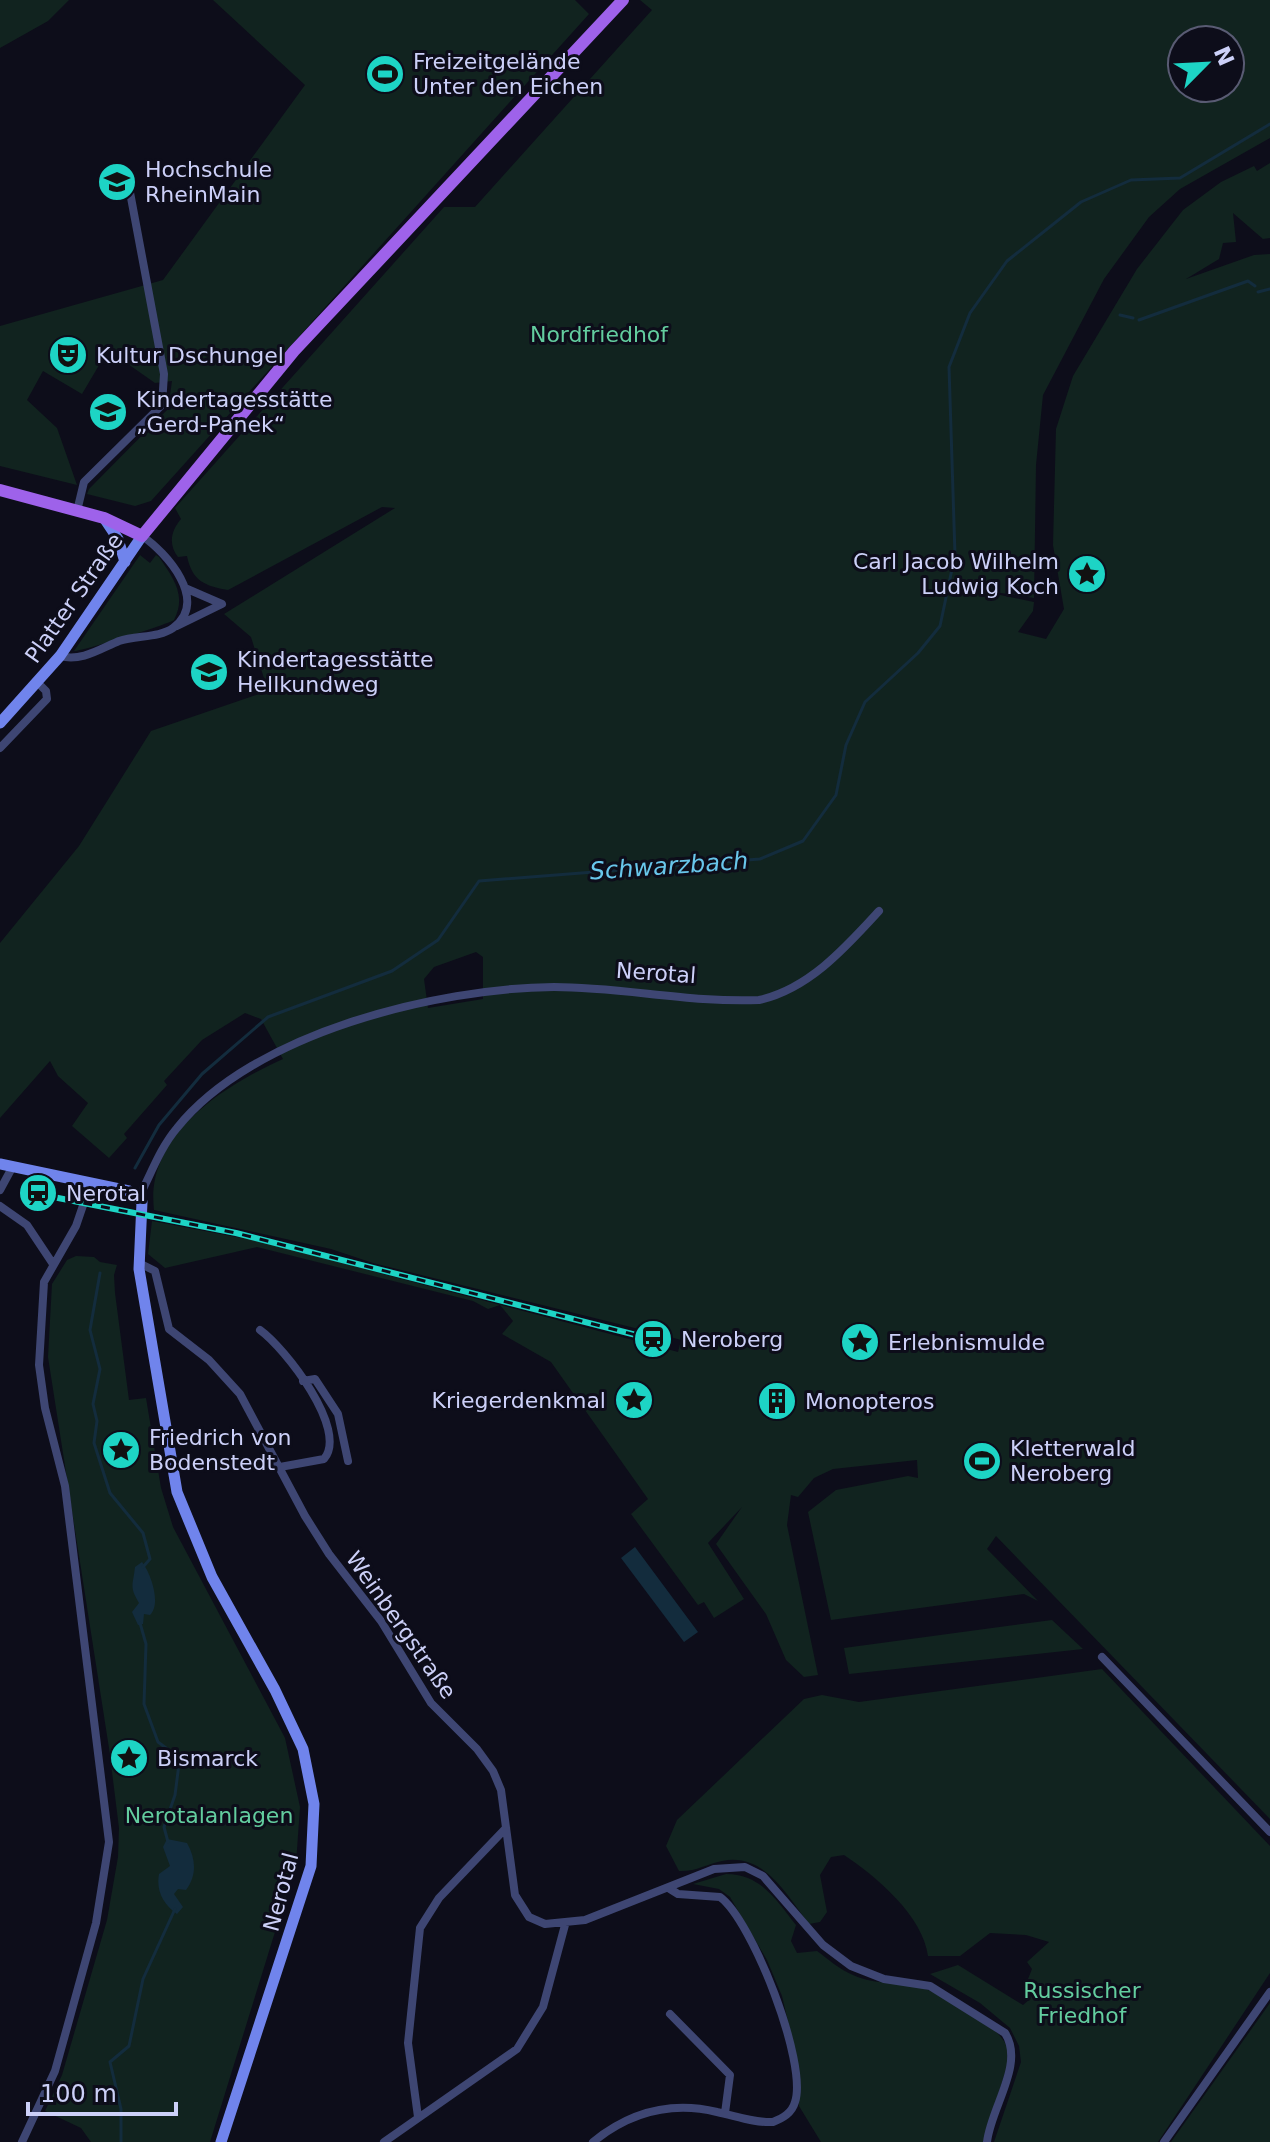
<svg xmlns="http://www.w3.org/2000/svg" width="1270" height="2142" viewBox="0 0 1270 2142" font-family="'DejaVu Sans',sans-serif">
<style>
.green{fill:#11231f;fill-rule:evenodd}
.water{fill:#132c3d}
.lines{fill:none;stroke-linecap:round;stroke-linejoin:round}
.stream{stroke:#132c3d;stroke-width:3}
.street{stroke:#3e4673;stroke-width:8}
.secondary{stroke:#7084ec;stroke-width:11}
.primary{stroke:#9e62ea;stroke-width:12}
.rail-casing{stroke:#1dd4c5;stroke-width:6}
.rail{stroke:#0d0d1a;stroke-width:3;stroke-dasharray:9;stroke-linecap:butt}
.labels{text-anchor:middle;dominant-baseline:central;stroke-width:6;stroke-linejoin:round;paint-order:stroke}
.poi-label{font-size:22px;fill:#ccd0f8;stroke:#0d0d1a;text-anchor:start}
.park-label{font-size:22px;fill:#63cd9f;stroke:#0d0d1a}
.street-label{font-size:22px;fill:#ccd0f8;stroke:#0d0d1a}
.water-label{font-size:24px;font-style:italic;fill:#68c6eb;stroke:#0d0d1a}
</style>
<rect width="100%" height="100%" fill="#0d0d1a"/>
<!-- green -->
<path class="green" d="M0,0H69L48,21L0,48Z
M213,0H575L589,14L151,501L135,506L87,494L89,489L168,409L172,381L155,383L108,350L82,394L43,371L27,400L57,428L77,485L0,466V326L163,280L305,85Z
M640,0H1270V138L1180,189L1149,217L1104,279L1043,395L1036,465L1034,598L967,588L1034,602L1033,611L1018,632L1046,639L1064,609L1053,545L1056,429L1073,376L1137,269L1183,210L1221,182L1254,166L1257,171L1270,163V238L1263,239L1233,213L1236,242L1223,243L1219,259L1186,279L1254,255L1270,254V1819L996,1536L987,1549L1038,1601L1024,1594L831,1620L808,1512L836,1490L908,1476L918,1478L917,1460L833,1469L814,1478L798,1497L791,1495L787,1525L818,1675L804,1677L786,1660L766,1614L716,1544L742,1507L708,1543L744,1599L714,1618L704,1602L698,1605L631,1514L648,1499L551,1362L502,1334L513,1321L500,1305L488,1309L473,1301L257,1247L165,1268L148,1254L152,1221L262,1242L678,1352L681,1340L667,1336L373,1263L331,1249L154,1210C145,1135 223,1086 283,1059L261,1019L245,1013L202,1040L164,1081L167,1085L124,1134L127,1138L109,1158L72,1126L88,1103L58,1076L50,1061L0,1118V943L79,846L151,731L268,691L251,637L224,614L395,508L382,507L228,590C205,586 192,581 187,556L178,557C168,544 171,531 181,519L175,508L444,207H475L652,10ZM1182,40H1230V88H1182ZM476,952L483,957V999L428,1008L424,979L434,967Z
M140,555L150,563L156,555L159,557C173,578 187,595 174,620C169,624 80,652 74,651Z
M76,1256L94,1257L100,1262L117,1265L114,1275L115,1293L129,1400L146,1398L161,1488L173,1527L285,1738L300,1807L296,1864L210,2142H91L81,2128L45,2111L62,2075L107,1920L118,1857L119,1828L109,1748L48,1357L52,1284L67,1260Z
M1052,1620L1083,1649L849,1674L844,1648Z
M1102,1669L1270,1846V1973L1158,2142H994L1021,2062L1019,2046L1010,2028L980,2003L930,1974L958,1965L1023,2005L1030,1999L1026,1984L1032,1969L1027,1962L1049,1942L1026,1935L990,1933L960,1956H928C923,1916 876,1876 844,1855L831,1857L820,1875L827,1912L820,1922L809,1924C787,1895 764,1852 722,1861C707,1864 695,1872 679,1871L666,1846L677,1820L804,1699L822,1695L859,1702Z
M726,1874C761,1874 776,1900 796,1925L791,1941L797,1953L817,1951C828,1959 840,1970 853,1975C878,1986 900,1981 920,1987C946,1996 1009,2028 1010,2057L983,2142H821L799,2106L791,2034L782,1996L767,1960L730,1897L719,1889L693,1884Z
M1270,2003V2142H1171Z"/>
<!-- water -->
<path class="water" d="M635,1547L698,1632L684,1642L621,1558Z
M142,1562C150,1572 162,1603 150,1615L144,1614L143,1624L138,1625L132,1612L139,1603C129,1586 133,1586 135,1567Z
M167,1839L187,1843C196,1859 197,1875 186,1890L178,1889L174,1894L183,1907L177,1914C163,1904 156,1891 159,1874L170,1866L163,1847Z"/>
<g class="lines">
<!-- stream -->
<path class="stream" d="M1258,292L1270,289
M1120,315L1133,318
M1139,320L1248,281L1255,286
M135,1168L159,1125L202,1074L268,1017L392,971L438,940L479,881L760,859L803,841L836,795L846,745L865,702L918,653L940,626L955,555L949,367L970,313L1007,261L1081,202L1131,180L1180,178L1270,124
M100,1273L90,1330L100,1369L93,1404L97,1421L94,1443L110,1493L143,1533L150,1559L143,1567
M140,1623L146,1644L144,1704L158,1742L174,1754L179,1764L175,1795L164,1827L168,1842
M121,2142V2109L110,2062L129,2046L143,1979L175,1909"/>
<!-- street -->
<path class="street" d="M77,511L84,482L162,405L164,374L129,187
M177,626L222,604L185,588
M60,656C81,662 100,649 119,641C136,635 159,638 173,628C210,601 166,552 142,536
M0,748L47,699L46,691L38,683
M0,1190L13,1166
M139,1197C151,1174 160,1148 177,1128C253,1033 437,988 554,987C622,987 691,1003 759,1000C809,989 846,947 879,911
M0,1206L27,1225L53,1264
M139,1263L155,1271L169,1329L209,1360L240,1394L305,1516L329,1554L381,1621L431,1703L477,1749L493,1771L501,1790L515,1895L529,1917L545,1924L585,1920L714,1869L745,1867L763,1876L823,1945L851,1966L884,1979L930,1986L1005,2033C1025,2064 991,2107 987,2142
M260,1330C285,1348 349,1430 324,1459L280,1467
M303,1381L315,1379L338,1414L348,1461
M1102,1657L1270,1832
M670,2014L730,2075L725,2113
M418,2117L408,2043L420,1928L439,1898L506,1828
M22,2142L55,2071L96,1923L109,1842L65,1486L45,1408L39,1365L44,1282L76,1226L91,1182
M384,2142L517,2049L543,2007L565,1925
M593,2142C630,2112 671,2101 717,2112C736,2116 754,2123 773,2122C783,2118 792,2113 795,2102C808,2063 752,1920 720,1897L678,1894L670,1889
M1164,2142L1270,1992"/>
<!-- secondary -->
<path class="secondary" d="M104,518L118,539L125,562
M0,723L60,656L142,536
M0,1164L129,1191L142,1202L139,1269L177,1492L212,1577L275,1690L303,1749L314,1804L311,1866L221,2142"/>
<!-- primary -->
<path class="primary" d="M0,490L104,518L142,536L294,351L623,0"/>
<defs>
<path id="rail" d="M48,1196L236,1233L640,1336"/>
</defs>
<!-- rail casing -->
<use href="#rail" class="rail-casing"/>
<!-- rail -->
<use href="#rail" class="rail"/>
</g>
<!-- icons -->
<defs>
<symbol id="stadium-disc" viewBox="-11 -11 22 22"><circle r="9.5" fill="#1dd4c5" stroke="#0d0d1a"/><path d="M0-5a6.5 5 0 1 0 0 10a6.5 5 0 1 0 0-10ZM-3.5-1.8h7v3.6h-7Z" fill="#111"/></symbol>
<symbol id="university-disc" viewBox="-11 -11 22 22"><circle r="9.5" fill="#1dd4c5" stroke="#0d0d1a"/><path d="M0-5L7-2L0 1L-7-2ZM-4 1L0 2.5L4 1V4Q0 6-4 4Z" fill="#111"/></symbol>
<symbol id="theatre-disc" viewBox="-11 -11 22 22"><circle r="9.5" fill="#1dd4c5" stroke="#0d0d1a"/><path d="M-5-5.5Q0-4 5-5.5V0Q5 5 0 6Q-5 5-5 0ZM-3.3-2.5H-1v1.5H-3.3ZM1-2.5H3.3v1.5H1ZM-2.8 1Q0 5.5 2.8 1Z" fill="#111"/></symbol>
<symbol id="school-disc" viewBox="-11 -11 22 22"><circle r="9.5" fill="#1dd4c5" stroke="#0d0d1a"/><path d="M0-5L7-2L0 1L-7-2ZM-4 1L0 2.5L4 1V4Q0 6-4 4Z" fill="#111"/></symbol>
<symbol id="sight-disc" viewBox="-11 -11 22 22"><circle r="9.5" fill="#1dd4c5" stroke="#0d0d1a"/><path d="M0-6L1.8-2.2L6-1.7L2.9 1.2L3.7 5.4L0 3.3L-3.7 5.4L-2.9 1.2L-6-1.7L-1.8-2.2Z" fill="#111"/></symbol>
<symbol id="station-disc" viewBox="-11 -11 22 22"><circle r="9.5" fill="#1dd4c5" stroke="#0d0d1a"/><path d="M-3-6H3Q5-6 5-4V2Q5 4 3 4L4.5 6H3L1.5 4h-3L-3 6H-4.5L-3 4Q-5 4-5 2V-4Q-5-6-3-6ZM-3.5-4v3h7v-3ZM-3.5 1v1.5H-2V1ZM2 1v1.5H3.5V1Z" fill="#111"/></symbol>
<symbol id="building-disc" viewBox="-11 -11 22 22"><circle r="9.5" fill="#1dd4c5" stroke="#0d0d1a"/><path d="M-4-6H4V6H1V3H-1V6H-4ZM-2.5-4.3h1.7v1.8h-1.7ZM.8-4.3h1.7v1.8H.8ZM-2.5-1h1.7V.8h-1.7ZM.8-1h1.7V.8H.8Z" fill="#111"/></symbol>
</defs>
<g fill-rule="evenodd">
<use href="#stadium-disc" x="363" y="52" width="44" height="44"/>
<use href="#university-disc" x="95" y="160" width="44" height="44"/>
<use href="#theatre-disc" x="46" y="333" width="44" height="44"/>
<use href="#school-disc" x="86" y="390" width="44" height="44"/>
<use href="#sight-disc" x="1065" y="552" width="44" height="44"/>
<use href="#school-disc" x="187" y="650" width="44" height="44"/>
<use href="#station-disc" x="16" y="1171" width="44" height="44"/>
<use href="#station-disc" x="631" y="1317" width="44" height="44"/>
<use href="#sight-disc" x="838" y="1320" width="44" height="44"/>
<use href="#sight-disc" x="612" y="1378" width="44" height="44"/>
<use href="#building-disc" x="755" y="1379" width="44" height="44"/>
<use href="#sight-disc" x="99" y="1428" width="44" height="44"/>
<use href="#stadium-disc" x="960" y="1439" width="44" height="44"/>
<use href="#sight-disc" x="107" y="1736" width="44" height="44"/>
</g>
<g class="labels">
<!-- poi labels -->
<g class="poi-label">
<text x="413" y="61">Freizeitgelände<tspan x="413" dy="25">Unter den Eichen</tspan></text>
<text x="145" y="169">Hochschule<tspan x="145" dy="25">RheinMain</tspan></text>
<text x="96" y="355">Kultur Dschungel</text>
<text x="136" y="399">Kindertagesstätte<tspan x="136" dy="25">„Gerd-Panek“</tspan></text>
<text x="1059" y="561" text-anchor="end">Carl Jacob Wilhelm<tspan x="1059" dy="25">Ludwig Koch</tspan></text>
<text x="237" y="659">Kindertagesstätte<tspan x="237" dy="25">Hellkundweg</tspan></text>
<text x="66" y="1193">Nerotal</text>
<text x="681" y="1339">Neroberg</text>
<text x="888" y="1342">Erlebnismulde</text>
<text x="606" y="1400" text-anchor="end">Kriegerdenkmal</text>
<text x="805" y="1401">Monopteros</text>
<text x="149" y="1437">Friedrich von<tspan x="149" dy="25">Bodenstedt</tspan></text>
<text x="1010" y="1448">Kletterwald<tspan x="1010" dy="25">Neroberg</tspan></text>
<text x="157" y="1758">Bismarck</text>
</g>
<!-- park labels -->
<g class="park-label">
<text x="599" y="334">Nordfriedhof</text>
<text x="209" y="1815">Nerotalanlagen</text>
<text x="1082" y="1990">Russischer<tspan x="1082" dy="25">Friedhof</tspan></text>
</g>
<!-- street labels -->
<g class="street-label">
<text transform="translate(74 598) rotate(-55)">Platter Straße</text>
<text transform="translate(656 973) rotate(4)">Nerotal</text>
<text transform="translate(401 1625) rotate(55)">Weinbergstraße</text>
<text transform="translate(281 1892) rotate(-75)">Nerotal</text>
</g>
<!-- water labels -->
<g class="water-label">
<text transform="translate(669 866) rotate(-4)">Schwarzbach</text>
</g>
</g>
<!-- north arrow -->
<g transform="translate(1206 64) rotate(66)"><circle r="38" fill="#0d0d1a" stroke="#595b73" stroke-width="2"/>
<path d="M0-6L14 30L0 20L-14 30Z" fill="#1dd4c5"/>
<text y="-12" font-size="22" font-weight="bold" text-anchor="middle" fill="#ccd0f8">N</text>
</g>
<!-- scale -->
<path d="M28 2102v12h148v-12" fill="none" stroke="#ccd0f8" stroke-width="4"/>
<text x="40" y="2102" font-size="24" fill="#ccd0f8" stroke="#0d0d1a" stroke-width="6" paint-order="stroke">100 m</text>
</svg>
